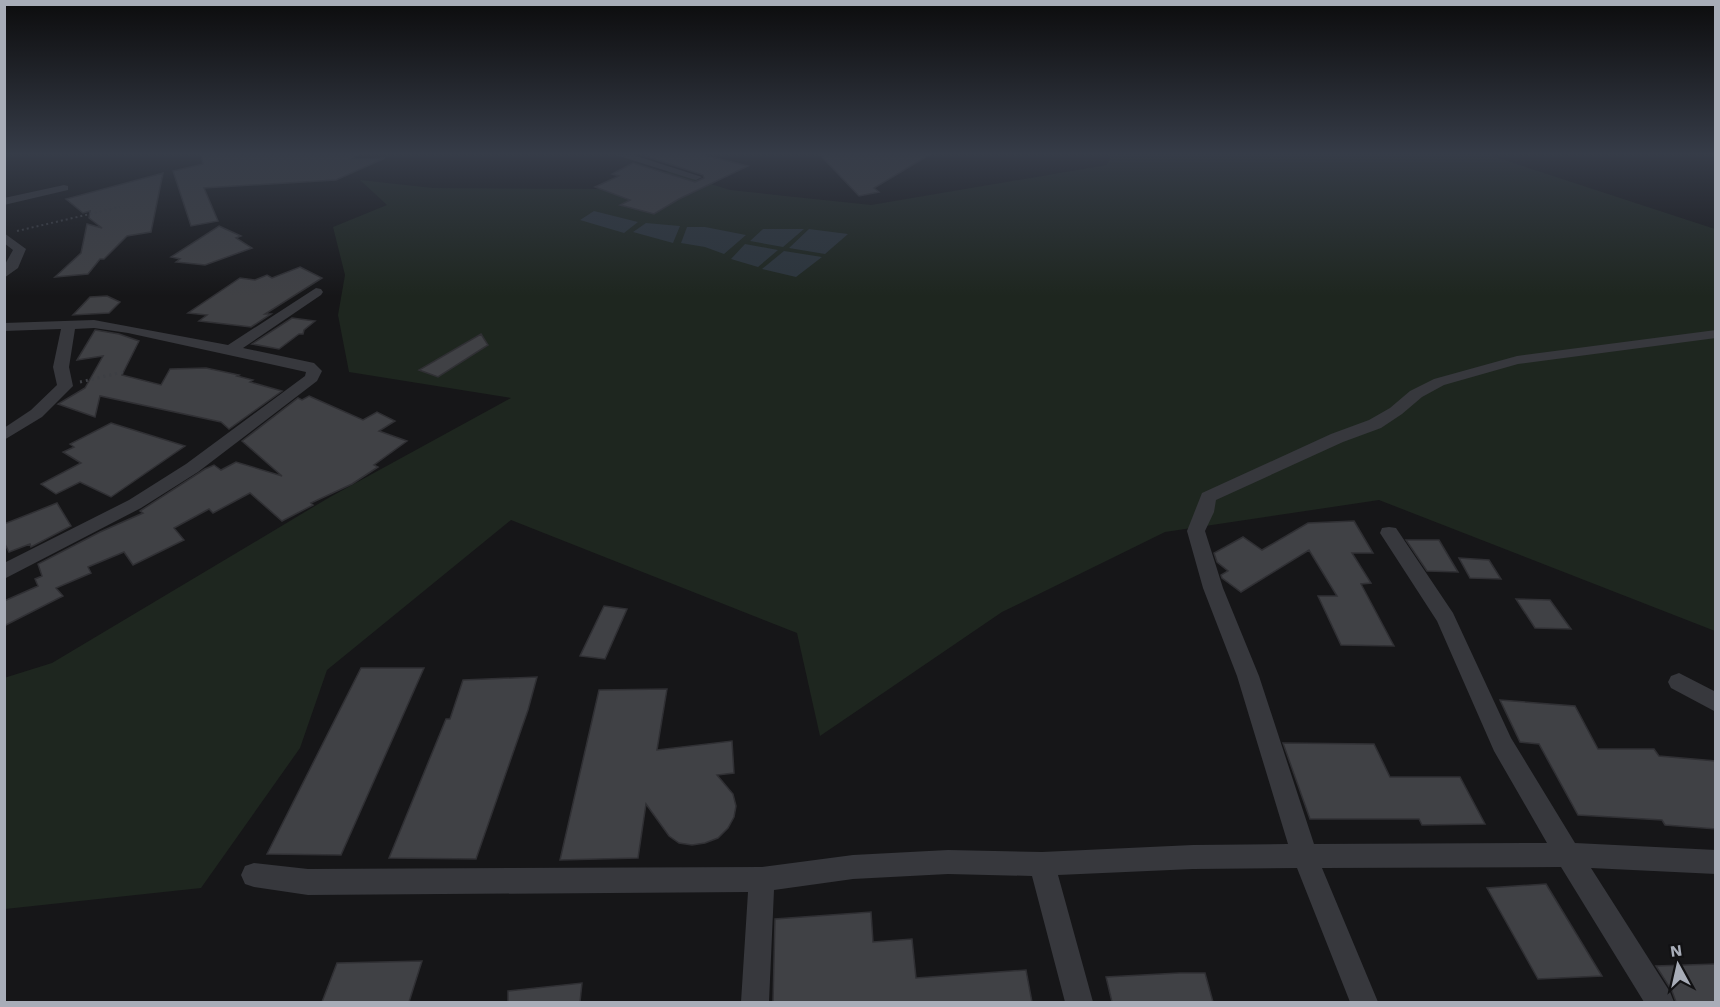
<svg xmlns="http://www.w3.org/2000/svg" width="1720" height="1007" viewBox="0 0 1720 1007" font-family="'Work Sans',sans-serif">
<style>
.green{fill:#1e261f}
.water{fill:#2c353c}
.building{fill:#404145;stroke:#303034;stroke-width:1.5}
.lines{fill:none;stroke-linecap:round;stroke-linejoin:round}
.path-far1{stroke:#3d3f44;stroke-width:2;stroke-dasharray:2 3;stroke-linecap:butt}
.path{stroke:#3d3f44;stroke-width:3;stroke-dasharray:2 4;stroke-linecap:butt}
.minor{fill:#37383d;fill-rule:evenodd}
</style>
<rect width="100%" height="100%" fill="#161618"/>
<!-- green -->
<path class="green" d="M1111,155H1489L1715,229V631L1379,500L1165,532L1002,612L820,736L797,633L511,520L327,670L300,748L201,888L5,909L4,678L52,663L330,497L511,398L349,372L338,315L345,275L333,227L387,205L360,180L433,188L614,189L669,171L730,190L871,205L1107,165Z"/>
<!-- water -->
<path class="water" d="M594,211L638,222L624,233L580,220Z
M646,223L680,226L673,243L633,232Z
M687,227H705L746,235L724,254L705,247L681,243Z
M763,229H804L783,247L750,241Z
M809,229L848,234L825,254L789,248Z
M745,244L778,250L758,267L731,259Z
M784,251L822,257L796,277L762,269Z"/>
<!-- building -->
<path class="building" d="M201,155H357L352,159L385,158L336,180L204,188L218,221L191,226L173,171L203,164Z
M647,155H704L748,166L679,199L654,214L620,205L630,200L595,187L619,176L612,174L633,163L695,182L704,178L703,175L645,156Z
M820,155H929L874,188L879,192L859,196Z
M163,173L151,232L127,236L104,259H100L88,274L55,277L81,253L87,224L102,228L89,218L90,211L83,213L66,199Z
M219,226L241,236L236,238L252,248L205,265L176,262L180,259L171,257Z
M300,267L322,278L265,314H271L251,327L199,321L207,315L188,313L240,278L255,280L267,275L272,278Z
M107,296L120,302L109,313L73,315L90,297Z
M292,318L315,321L304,330L303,334H299L279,349L252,344Z
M95,330L119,334L139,341L122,375L161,385L170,369L206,368L239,375L237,376L253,380L250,382L282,391L229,429L221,422L100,396L95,417L58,404L85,388L103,356L77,360Z
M481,334L488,345L438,377L419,370Z
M309,396L363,420L377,412L395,421L379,431L407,441L374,465L378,467L352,484L311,503L313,505L282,521L250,493L213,513L209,509L174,528L184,540L133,565L124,552L88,567L91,573L56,588L63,596L4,626V601L38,586L35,579L42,576L38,564L100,532L143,513L140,511L205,469L214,465L221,470L236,462L282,476L242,441L298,398L302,400Z
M111,423L185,446L111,497L80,482L56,494L41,484L81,463L63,452L74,447L70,444Z
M57,503L71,526L31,547L30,544L9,552L4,542V524Z
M1354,521L1373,553H1352L1371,583L1361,584L1394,646L1341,645L1318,596H1337L1309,550L1241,592L1222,578L1221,575L1228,571L1217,562L1214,553L1243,537L1262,550L1308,523Z
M1406,540H1439L1458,572L1427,571Z
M1459,558L1489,560L1501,579L1470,578Z
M1516,599L1550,600L1571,629L1535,628Z
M604,606L627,609L605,659L580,656Z
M361,668H424L341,855L267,854Z
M537,677L528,710L476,859L389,858L446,719H450L463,680Z
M667,689L657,750L732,741L734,773L717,775L733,794L736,806L734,817L728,828L718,838L705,843L692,845L679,843L669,836L646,804L638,858L560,860L599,690Z
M1500,700L1575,706L1598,749H1654L1659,756L1716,761V829L1665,825L1662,820L1578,815L1539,744L1520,742Z
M1283,743L1374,744L1390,777H1460L1485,824L1422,825L1419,819H1310Z
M1546,884L1602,976L1538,979L1487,888Z
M871,912L873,942L912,939L916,978L1026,970L1032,1002H773L775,919Z
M422,961L409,1002H322L337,963Z
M1716,964V1002H1676L1672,991L1656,966Z
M1179,973H1205L1213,1002H1112L1106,977Z
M582,983L580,1002H508V991Z"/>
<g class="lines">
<!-- path-far1 -->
<path class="path-far1" d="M17,231L120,207"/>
<!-- path -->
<path class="path" d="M80,382L123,372"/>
<!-- minor -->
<path class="minor" d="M616,155H633L702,177L696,180L692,179Z
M64,185L68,186V190L4,205V198Z
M4,233L26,249L18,268L4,278V266L13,250L4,243Z
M316,288L321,289L323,292L321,295L243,348L314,363L322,371L317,381L198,472L141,508L4,579V563L129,500L186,464L305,376L306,372L128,333L94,328L75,329L69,367L73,386L42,417L4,440V428L31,410L57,385L53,367L61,329L4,331V323L94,320L228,345Z
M1716,330V338L1518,364L1444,385L1422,397L1402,414L1381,428L1343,442L1216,500L1214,512L1205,531L1223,588L1259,676L1314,844L1547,843L1494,751L1437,621L1380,533L1382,528L1389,527L1396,528L1453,613L1511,738L1575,843L1716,850V874L1591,868L1670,992L1674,1002H1644L1561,867L1322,868L1378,1002H1350L1297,868L1193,869L1058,875L1093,1002H1065L1032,876L948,874L853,879L774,890L769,1002H741L748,892L308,895L254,887L245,884L241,875L245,866L254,863L308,869L762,867L853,855L948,850L1042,852L1193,845L1288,844L1237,676L1203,588L1187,531L1202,493L1331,434L1369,420L1390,408L1410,391L1434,379L1517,356Z
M1679,673L1716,692V712L1671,688L1668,682L1671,676Z"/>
</g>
<!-- sky -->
<linearGradient id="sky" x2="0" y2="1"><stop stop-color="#0c0c0d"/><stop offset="0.52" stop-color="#363c48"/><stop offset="1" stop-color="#363c48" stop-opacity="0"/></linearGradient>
<rect width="1720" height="296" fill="url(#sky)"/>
<!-- border -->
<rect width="1720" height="1007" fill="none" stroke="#a8adb8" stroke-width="12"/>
<!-- north arrow -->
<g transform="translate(1678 965) rotate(352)" stroke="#111113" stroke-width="4.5" paint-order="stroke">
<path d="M0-4.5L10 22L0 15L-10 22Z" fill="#a8adb8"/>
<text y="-9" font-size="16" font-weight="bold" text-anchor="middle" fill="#a8adb8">N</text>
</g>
</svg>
